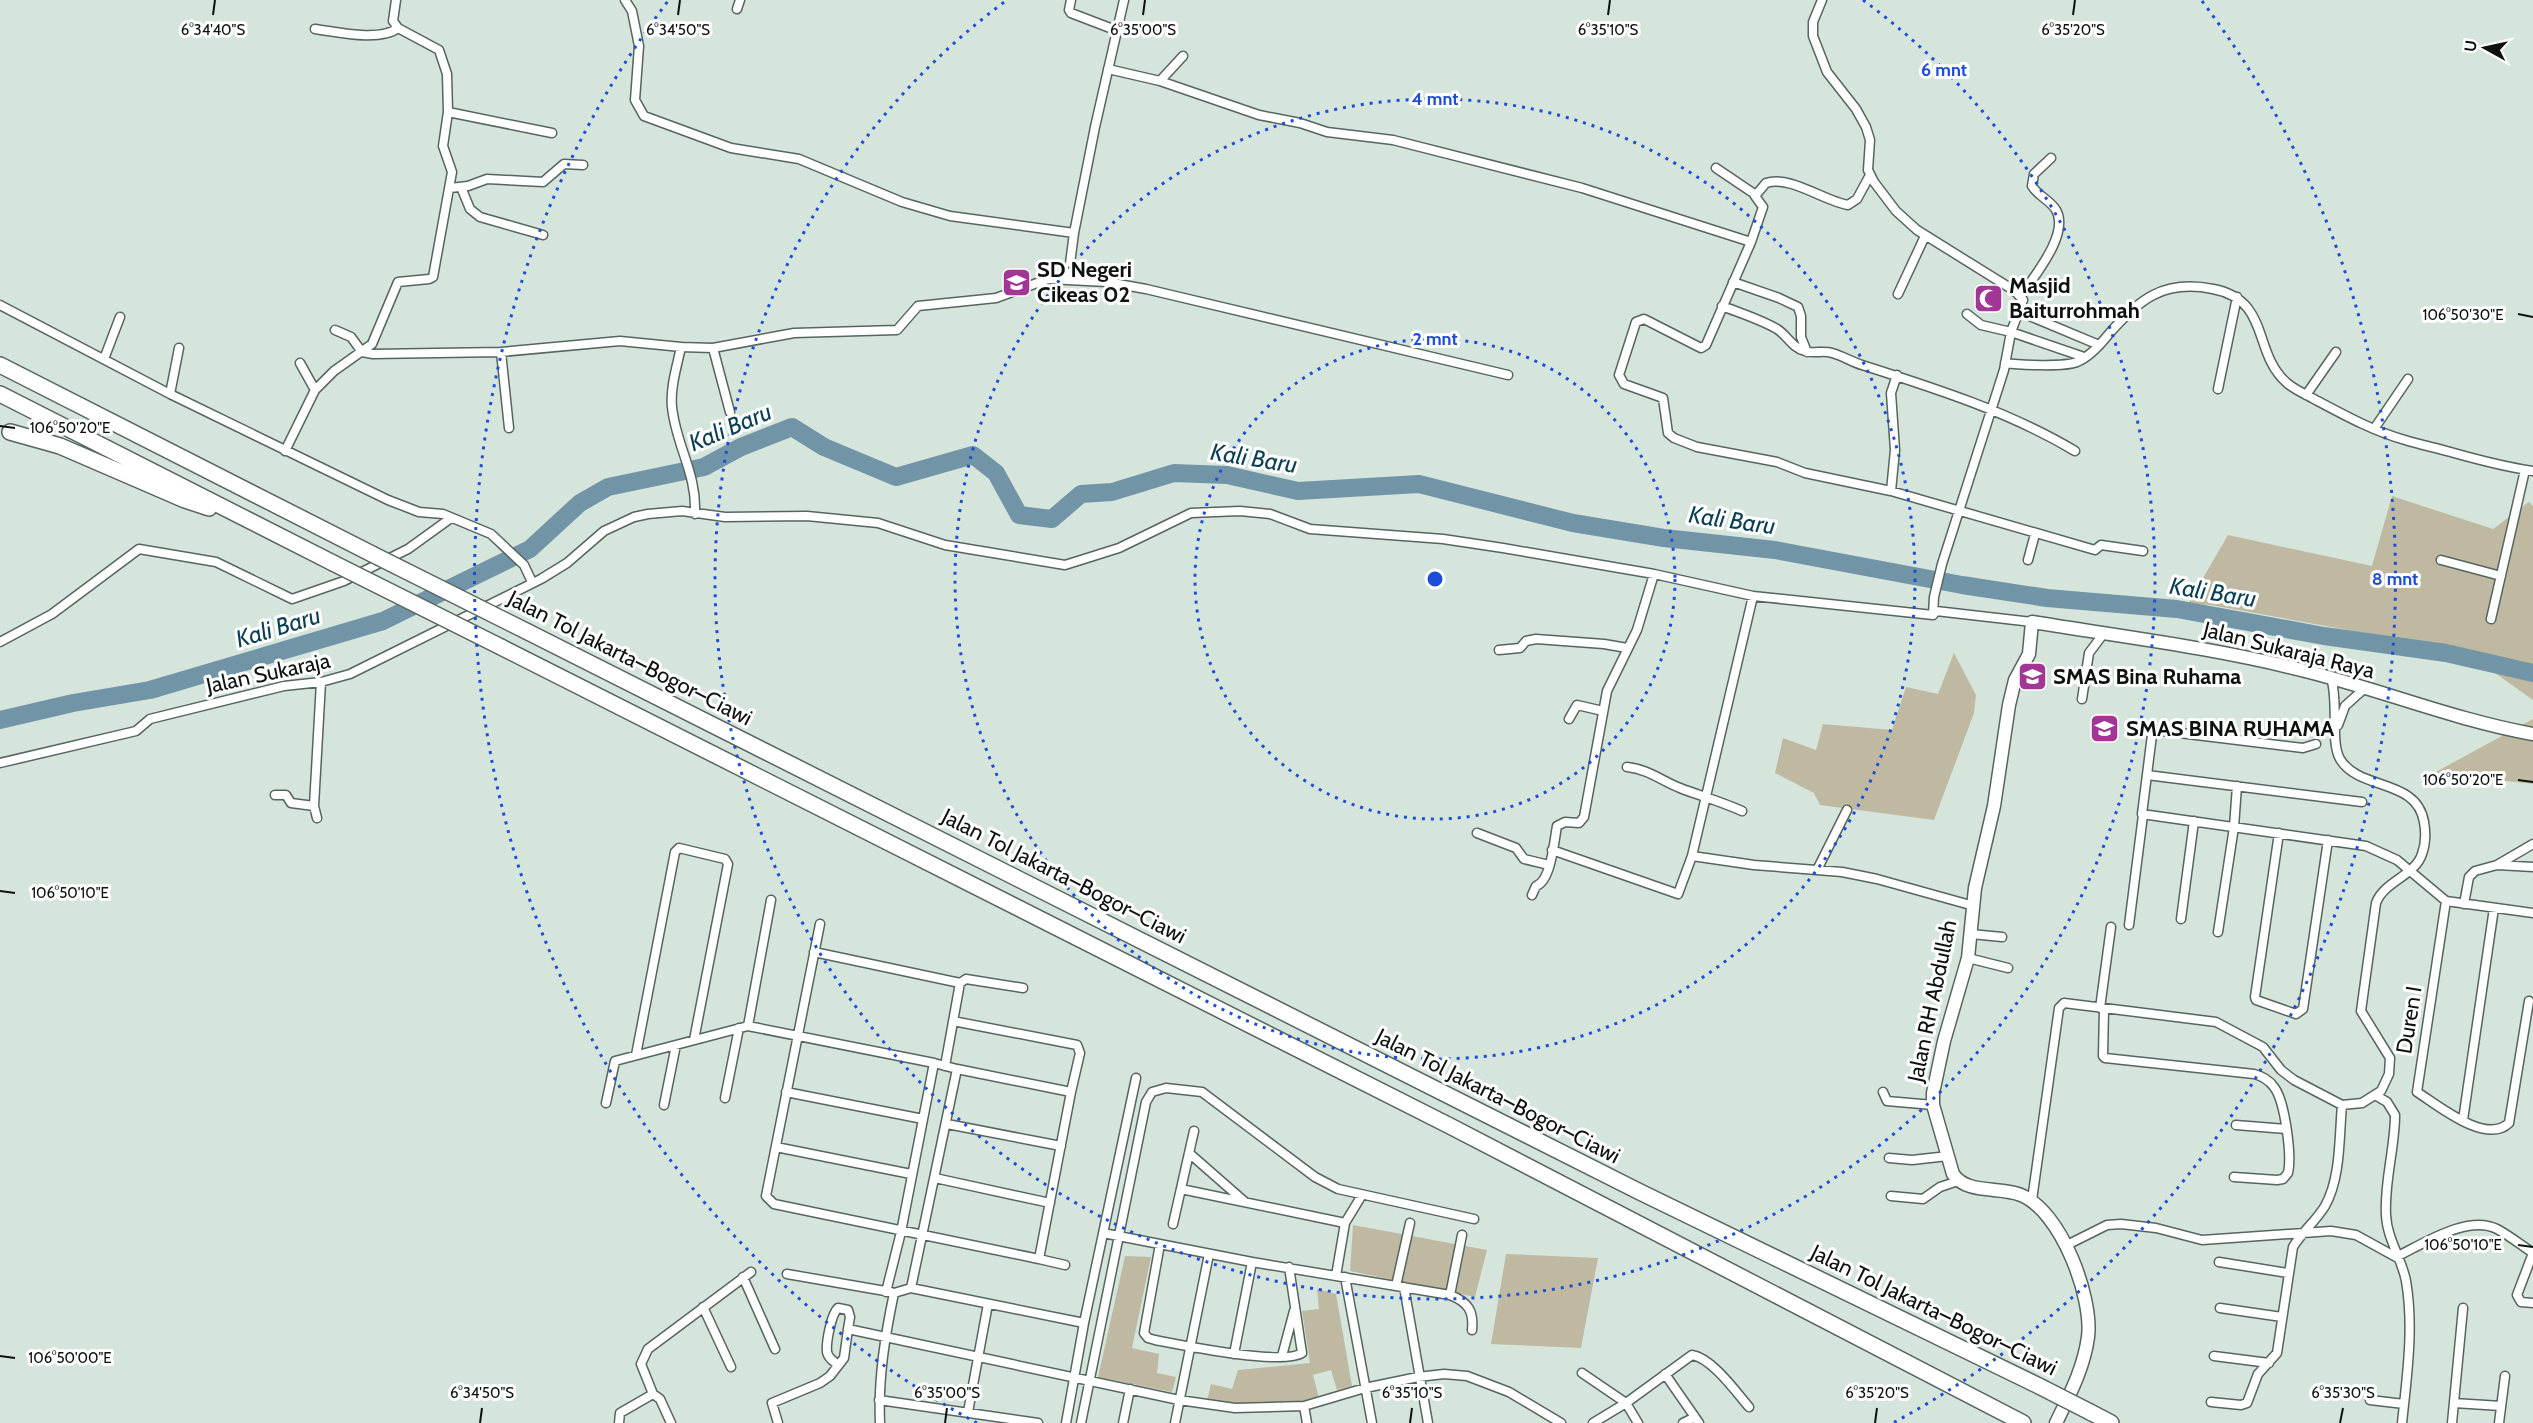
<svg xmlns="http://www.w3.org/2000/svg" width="2533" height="1423" viewBox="0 0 2533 1423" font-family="Cabin,sans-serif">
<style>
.green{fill:#bfb9a2}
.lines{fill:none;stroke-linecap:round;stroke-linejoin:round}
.river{stroke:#7195a7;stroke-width:18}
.street-casing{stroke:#56655d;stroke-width:11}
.secondary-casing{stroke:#56655d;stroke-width:15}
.highway-casing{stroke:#56655d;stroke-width:18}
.street{stroke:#fff;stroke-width:8}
.secondary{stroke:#fff;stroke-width:12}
.highway{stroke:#fff;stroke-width:15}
.highway-bridge-casing{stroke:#56655d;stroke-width:18;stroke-linecap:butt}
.highway-bridge{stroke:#fff;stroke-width:15}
.ticks{fill:none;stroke:#0d120f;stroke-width:2}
.ring{fill:none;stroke:#1d4ed8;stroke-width:3;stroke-dasharray:3 6}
.labels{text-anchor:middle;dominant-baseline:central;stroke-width:6;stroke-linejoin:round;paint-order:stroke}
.poi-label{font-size:22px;font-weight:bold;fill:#0d120f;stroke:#fff;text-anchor:start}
.street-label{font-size:22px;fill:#0d120f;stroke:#fff}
.water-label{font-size:24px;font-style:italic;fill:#0a3e52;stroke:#fff}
.ticks-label{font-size:15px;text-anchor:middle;fill:#0d120f;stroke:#fff;stroke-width:6;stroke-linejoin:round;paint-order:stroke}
.centre{fill:#1d4ed8;stroke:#fff;stroke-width:3}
.ring-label{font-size:18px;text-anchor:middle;font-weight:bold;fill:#1d4ed8;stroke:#fff;stroke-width:6;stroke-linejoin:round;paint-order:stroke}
</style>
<rect width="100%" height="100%" fill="#d5e5dc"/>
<!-- green -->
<path class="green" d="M2392,496L2493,529L2529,502L2533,506V700L2464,651L2211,605L2188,604L2228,535L2372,566Z
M1954,653L1976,695L1974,713L1934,820L1820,805L1814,793L1775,773L1783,738L1816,750L1823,724L1892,730L1906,687L1938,694Z
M2533,719V784L2434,773Z
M1353,1225L1487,1250L1475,1297L1350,1271Z
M1506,1254L1598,1258L1581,1348L1491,1344Z
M1125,1256L1151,1257L1132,1348L1159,1354L1157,1373L1176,1377L1172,1392L1098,1377Z
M1317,1289L1336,1294L1352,1386L1337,1390L1331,1370L1313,1375L1319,1398C1283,1408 1244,1405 1207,1401L1211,1384L1232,1389L1238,1370L1310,1363L1302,1311L1319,1309Z"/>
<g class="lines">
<!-- river -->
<path class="river" d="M0,720L73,703L150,690L383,621L530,549L580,503L608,487L704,467L741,447L792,427L824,447L896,477L973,455L996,473L1019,515L1052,519L1081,494L1112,492L1174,473L1227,475L1298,491L1419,484L1573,523L1664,538L1775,550L1962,585L2047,598L2177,609L2324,636L2446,653L2533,673"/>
<defs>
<path id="street" d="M625,0L632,11L639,46L635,100L644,116L731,148L799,159L902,202L950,216L1074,233
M1071,0L1069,10L1071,13L1118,31
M1822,0L1813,22V36L1827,72L1856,109L1866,127L1870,140L1868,170L1874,182L1896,211L1917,230L2015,291L2023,300L2011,332L2004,370L1942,564L1934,597L1933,615
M737,9L740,0
M315,29C337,32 380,42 398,28
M1108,69L1160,81L1183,56
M1160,81L1259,115L1300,123L1327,132L1393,140L1582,188L1751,242L1706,345L1701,348L1644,319L1636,322L1619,375L1624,384L1663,398L1668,433L1674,438L1697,447L1777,462L1805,473L1891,491L2095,550L2101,545L2143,551
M448,112L552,133
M1716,168L1756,195
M461,187L470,209L480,217L543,235
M450,188L468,186L487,179L543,182L564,164L583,165
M1751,242L1763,207L1755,196L1766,183C1790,175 1824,201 1848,205L1857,199L1870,175
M1068,279L1074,233L1095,127L1124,0
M1733,282L1779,298L1798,307L1801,316V337L1807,352
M1898,294L1925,236
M2021,296C2034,276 2070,234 2056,210C2050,200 2038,196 2032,186L2034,174L2051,158
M0,305L170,394L388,500L419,512L443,514L491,534L524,565L532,582
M1722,306C1740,313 1760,319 1777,329C1788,336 1791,347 1805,351C1814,354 1824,350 1832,353C1843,356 1852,362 1862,365C1934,388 2010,412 2075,451
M2020,312L2099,345
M1967,314L1981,325L2011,332L2084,357
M335,330L351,337L362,352L373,354L501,352L620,341L681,347L713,348L794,333L897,330L918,306L996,298L1048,279L1107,282L1146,289L1508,375
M681,347C677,366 670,388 672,407C676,446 697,473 695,514
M713,348L730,412
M501,352L509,428
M104,359L120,317
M300,363L315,390
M2005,363C2020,365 2064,367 2077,362C2089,357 2100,345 2108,335C2138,300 2163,279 2213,289C2271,300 2252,353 2287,383C2295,390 2305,394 2314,399C2344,415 2373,431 2405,440C2421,445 2437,448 2454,453C2479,460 2506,467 2533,471
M2218,389L2237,297
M170,394L179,348
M2306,395L2336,352
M2374,429L2408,379
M285,451L315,390L334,371L372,344L398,282L429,279L433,277L452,172L443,146L448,112L447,74L439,50L398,28L393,21L396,0
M1891,491L1895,450L1891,393L1897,375
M2028,560L2035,534
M2441,560L2501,576
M2491,619L2525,470
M0,642L52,614L139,549L216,562L292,599L344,581L408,549L451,518
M1499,650L1520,648L1526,641L1536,639L1604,644L1627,648
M2082,699L2089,653L2104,633
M1569,719L1577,705L1603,711
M2338,725L2345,706L2365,688
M2316,744L2303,748L2155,730L2152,735L2142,814L2366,846L2397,860L2446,901L2533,913
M0,763L136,731L150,719L284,686L321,682L350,674L541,579L567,563L604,531L634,517L648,514L682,511L725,517L807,516L878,523L945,545L1065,565L1119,548L1191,513L1240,511L1270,514L1310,529L1443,539L1503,548L1654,574L1753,596L1933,615L1936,611L2032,622
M1627,767C1648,769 1662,781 1680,788C1701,796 1722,802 1742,811
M2147,775L2362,802
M275,795H286L291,803L314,806
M317,818L314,806L321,682
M1477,833L1516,848L1524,859L1549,865
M2279,833L2255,997L2256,1000L2296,1014L2303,1009L2328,840
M1552,850L1678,894L1692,856L1753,596
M1692,856L1754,865L1842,872L1877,879L1974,906
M2497,865L2533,867
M1817,870L1847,810
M1532,895L1536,886C1551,881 1554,842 1557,826L1565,822L1579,823L1584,817L1607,691L1637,630L1654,574
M2446,901L2417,1092C2439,1106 2486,1145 2509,1123L2529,1001
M2464,904L2469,877L2475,871L2497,865L2533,844
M2181,919L2194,821
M820,924L766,1196L774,1204L1039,1259L1071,1092L957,1069
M2129,925L2143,815
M2218,932L2234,827L2237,786
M1971,934L2002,937
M814,952L960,983L966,979L1023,988
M1968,958L2008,968
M2100,1008L2111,927
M2104,1009L2103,1056L2105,1058L2254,1074C2262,1076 2269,1080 2274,1087C2285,1101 2292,1156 2288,1173L2283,1179L2277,1180L2234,1177
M953,1021L1077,1045L1080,1053L1071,1092
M748,1026L771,900
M636,1055L675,852L679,848L725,859L728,864L694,1040
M945,1066L960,983
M786,1092L923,1119
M1883,1092L1887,1101L1933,1105
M2375,1095L2387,1102L2395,1115C2395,1148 2384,1182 2386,1215C2387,1239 2402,1259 2406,1281C2414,1327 2407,1376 2402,1423
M725,1098L739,1028
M606,1103L615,1061L748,1026L934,1063
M664,1105L676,1045
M2463,1120L2494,908
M947,1124L1061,1146
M2236,1125L2286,1129
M776,1147L911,1174
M1189,1153L1245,1202
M1889,1158L1912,1160L1948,1156
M935,1178L1050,1203
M1181,1189L1345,1223
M1891,1196L1923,1199L1940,1187L1958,1181
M2032,1200L2059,1008L2064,1003L2216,1022L2263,1047L2281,1070L2294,1080L2342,1105L2362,1103L2381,1091L2389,1074L2390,1058L2361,1011L2376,903C2384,881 2415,876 2422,854C2426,843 2426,833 2424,822C2417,778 2359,791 2340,759C2330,742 2339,702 2331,678
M1173,1224L1194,1131
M1103,1233L1252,1262L1450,1295C1468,1302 1474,1311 1472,1330
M1160,1244L1144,1333L1148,1338L1155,1340C1181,1345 1283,1366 1302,1353L1289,1267
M2067,1245L2107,1225L2121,1224L2156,1228L2202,1240L2331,1231L2356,1235L2396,1257C2423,1244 2468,1214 2497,1229C2510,1236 2521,1245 2533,1253
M2533,1253L2517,1295L2521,1302L2533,1303
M1039,1259L1065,1265
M2219,1262L2288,1273
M787,1274L891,1292
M1336,1276L1345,1223L1362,1195
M743,1277L775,1349
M1345,1277L1372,1423
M1396,1286L1410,1223
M1404,1287L1428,1423
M886,1292L901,1232L934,1063L957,1069L911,1288
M1450,1295L1462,1235
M703,1307L731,1367
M2220,1308L2282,1317
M1084,1323L1136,1078
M1234,1354L1252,1262
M1282,1356L1294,1311
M2214,1356L2269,1363
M837,1364C833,1361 828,1358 827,1352C826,1343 831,1314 838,1308L848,1310L850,1317L848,1329
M1582,1373L1626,1403L1638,1423
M1665,1374L1699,1423
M653,1394L641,1364L648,1349L751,1272
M879,1400L1038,1423
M2370,1400L2404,1404
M2211,1402L2241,1405L2247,1403L2258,1374L2277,1353L2293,1247C2302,1232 2316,1221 2325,1206C2341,1178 2339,1137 2342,1105
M2454,1403L2501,1406
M1304,1406L1307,1423
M968,1412L988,1304
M619,1423L620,1413L653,1394L660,1399L671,1423
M778,1423L772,1403L820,1383L830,1376L844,1358L848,1329L1179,1400L1235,1408L1304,1406L1365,1388L1418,1377L1444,1374L1467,1376L1509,1392L1561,1423
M880,1423C878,1379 885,1336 894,1293L911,1288L1084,1323L1066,1423
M1081,1423L1146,1102L1152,1092L1166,1088L1202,1092L1315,1177L1338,1189L1474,1219
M1123,1423L1130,1389
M1175,1423L1209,1254
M1593,1423L1626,1403L1692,1355C1712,1358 1736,1392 1749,1407
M1683,1423L1695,1417
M2452,1423L2463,1308
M2499,1423L2505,1376"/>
<path id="secondary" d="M2056,1423C2069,1396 2084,1368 2088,1337C2093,1297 2061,1211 2021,1195C2000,1186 1967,1195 1953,1174L1933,1105V1093L1944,1041L1968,958L1975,888L1994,806L2009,705L2015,680L2029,654L2032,622C2123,637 2216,648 2305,671C2382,690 2455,720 2533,734"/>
<path id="highway" d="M0,365L372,554
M0,394L333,563
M10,432L60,446L185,500L209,508
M528,632L1640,1192L2039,1386
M501,647L1450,1126L2023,1423
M2090,1412L2111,1423"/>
</defs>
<!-- street casing -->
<use href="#street" class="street-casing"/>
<!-- secondary casing -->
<use href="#secondary" class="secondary-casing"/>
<!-- highway casing -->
<use href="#highway" class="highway-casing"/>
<!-- street -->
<use href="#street" class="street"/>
<!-- secondary -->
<use href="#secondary" class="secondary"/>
<!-- highway -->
<use href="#highway" class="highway"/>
<defs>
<path id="highway-bridge" d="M372,554L528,632
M333,563L501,647
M2039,1386L2090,1412"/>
</defs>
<!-- highway-bridge casing -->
<use href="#highway-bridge" class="highway-bridge-casing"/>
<!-- highway-bridge -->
<use href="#highway-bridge" class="highway-bridge"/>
</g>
<!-- ticks -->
<path class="ticks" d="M213,15L215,0M678,15L680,0M1143,15L1145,0M1608,15L1610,0M2073,15L2075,0M2518,314L2533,317M0,426L15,428M2518,780L2533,782M0,891L15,893M2518,1245L2533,1247M0,1356L15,1358M480,1423L482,1408M945,1423L947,1408M1410,1423L1412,1408M1875,1423L1877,1408M2340,1423L2343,1408"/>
<!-- distance rings -->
<g class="ring">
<circle cx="1435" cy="579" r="240"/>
<circle cx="1435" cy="579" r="480"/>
<path d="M1863 0A720 720 0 1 1 1007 0"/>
<path d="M977 1423A960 960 0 0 1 668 1M2202 1A960 960 0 0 1 1893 1423"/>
</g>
<!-- icons -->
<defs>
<symbol id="school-square" viewBox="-11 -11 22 22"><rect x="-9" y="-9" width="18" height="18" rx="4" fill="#a23695" stroke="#fff"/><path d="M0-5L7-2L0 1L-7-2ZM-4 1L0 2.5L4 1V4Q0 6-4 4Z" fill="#fff"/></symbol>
<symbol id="mosque-square" viewBox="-11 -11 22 22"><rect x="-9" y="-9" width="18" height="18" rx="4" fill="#a23695" stroke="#fff"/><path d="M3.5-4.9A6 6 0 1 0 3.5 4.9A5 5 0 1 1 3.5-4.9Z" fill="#fff"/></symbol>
<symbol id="university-square" viewBox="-11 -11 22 22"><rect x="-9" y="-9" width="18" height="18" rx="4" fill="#a23695" stroke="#fff"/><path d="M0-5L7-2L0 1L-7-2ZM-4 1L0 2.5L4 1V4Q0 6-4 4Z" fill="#fff"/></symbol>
</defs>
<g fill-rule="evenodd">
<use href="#school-square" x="1000" y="266" width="33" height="33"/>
<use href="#mosque-square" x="1972" y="282" width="33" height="33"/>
<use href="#school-square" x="2016" y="660" width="33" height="33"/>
<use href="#university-square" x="2088" y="712" width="33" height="33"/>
</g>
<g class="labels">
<!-- poi labels -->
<g class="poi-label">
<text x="1037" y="269">SD Negeri<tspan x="1037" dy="25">Cikeas 02</tspan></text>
<text x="2009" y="285">Masjid<tspan x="2009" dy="25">Baiturrohmah</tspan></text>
<text x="2053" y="676">SMAS Bina Ruhama</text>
<text x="2126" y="728">SMAS BINA RUHAMA</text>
</g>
<!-- street labels -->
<g class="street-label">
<text transform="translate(2289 650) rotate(14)">Jalan Sukaraja Raya</text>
<text transform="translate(630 658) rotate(27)">Jalan Tol Jakarta–Bogor–Ciawi</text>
<text transform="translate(268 673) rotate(-12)">Jalan Sukaraja</text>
<text transform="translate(1064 876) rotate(27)">Jalan Tol Jakarta–Bogor–Ciawi</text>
<text transform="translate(1932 1001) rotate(-78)">Jalan RH Abdullah</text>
<text transform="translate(2409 1020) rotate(-81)">Duren I</text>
<text transform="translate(1498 1096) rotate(27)">Jalan Tol Jakarta–Bogor–Ciawi</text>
<text transform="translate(1934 1310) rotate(26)">Jalan Tol Jakarta–Bogor–Ciawi</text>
</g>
<!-- water labels -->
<g class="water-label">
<text transform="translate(730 427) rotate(-23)">Kali Baru</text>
<text transform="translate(1254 458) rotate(9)">Kali Baru</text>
<text transform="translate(1732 520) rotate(8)">Kali Baru</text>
<text transform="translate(2213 592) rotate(9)">Kali Baru</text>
<text transform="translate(278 627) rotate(-17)">Kali Baru</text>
</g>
</g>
<g class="ticks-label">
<text x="213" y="35">6°34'40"S</text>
<text x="678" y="35">6°34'50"S</text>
<text x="1143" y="35">6°35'00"S</text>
<text x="1608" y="35">6°35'10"S</text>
<text x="2073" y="35">6°35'20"S</text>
<text x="2463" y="320">106°50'30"E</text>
<text x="70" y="433">106°50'20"E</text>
<text x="2463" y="785">106°50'20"E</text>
<text x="70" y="898">106°50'10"E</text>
<text x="2463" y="1250">106°50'10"E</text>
<text x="70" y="1363">106°50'00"E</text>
<text x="482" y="1398">6°34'50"S</text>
<text x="947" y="1398">6°35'00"S</text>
<text x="1412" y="1398">6°35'10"S</text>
<text x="1877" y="1398">6°35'20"S</text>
<text x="2343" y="1398">6°35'30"S</text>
</g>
<circle cx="1435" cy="579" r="9" class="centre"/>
<g class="ring-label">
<text x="1944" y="76">6 mnt</text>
<text x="1435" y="105">4 mnt</text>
<text x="1435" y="345">2 mnt</text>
<text x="2395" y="585">8 mnt</text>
</g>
<!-- north arrow -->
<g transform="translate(2485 48) rotate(278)" stroke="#ffffff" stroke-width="4.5" paint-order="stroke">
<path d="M0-4.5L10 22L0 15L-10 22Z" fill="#0d120f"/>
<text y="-9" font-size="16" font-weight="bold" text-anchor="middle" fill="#0d120f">U</text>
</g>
</svg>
